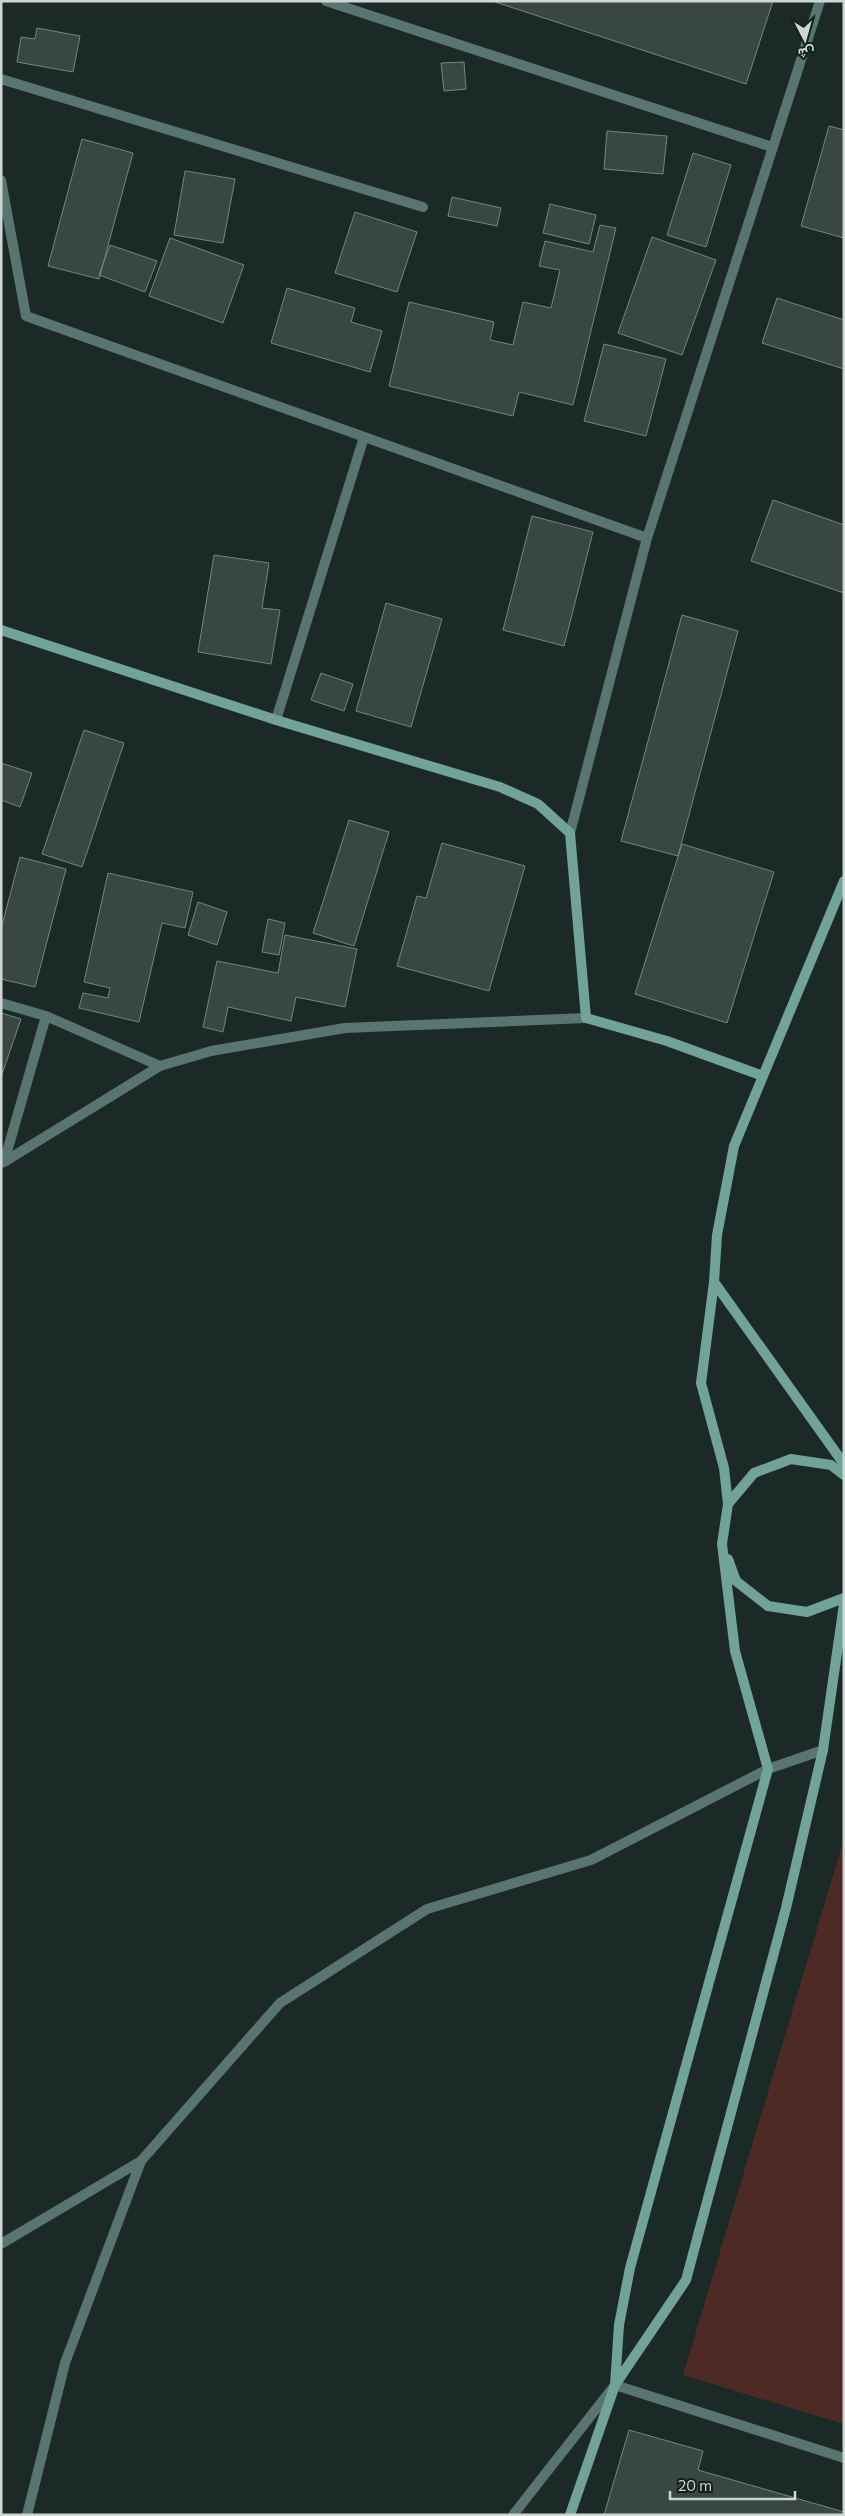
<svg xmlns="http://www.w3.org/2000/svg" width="845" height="2516" viewBox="0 0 845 2516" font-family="Commissioner,Vazirmatn,sans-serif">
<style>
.green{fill:#4e2a24}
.building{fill:#384744;stroke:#748581}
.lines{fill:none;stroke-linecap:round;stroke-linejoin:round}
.street{stroke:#58766f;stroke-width:10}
.secondary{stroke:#72a398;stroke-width:10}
</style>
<rect width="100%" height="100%" fill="#1c2a27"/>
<!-- green -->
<path class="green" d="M844,1839V2424L683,2375Z"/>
<!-- building -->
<path class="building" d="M492,1H773L746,84Z
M37,28L80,36L73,72L17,62L21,37L35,39Z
M464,62L466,89L444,91L441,63Z
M829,126L844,130V238L801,226Z
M607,131L667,136L663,174L604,169Z
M82,139L133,153L99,279L48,266Z
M693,153L731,165L706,247L667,235Z
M185,171L235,179L223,243L174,235Z
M452,197L501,208L497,226L448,216Z
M550,204L596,215L589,244L543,233Z
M355,212L417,232L397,292L335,273Z
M600,225L616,228L573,405L519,392L513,416L389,386L409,302L494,322L490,340L513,345L523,302L551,308L560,270L539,266L545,241L593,252Z
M652,237L716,260L682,355L618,333Z
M170,238L244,265L223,323L149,296Z
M110,245L157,261L145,292L99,275Z
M287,288L355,308L351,322L382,331L370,372L271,343Z
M777,298L844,320V369L762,343Z
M604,344L666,359L646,436L584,421Z
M773,500L844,525V593L751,561Z
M532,516L593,532L564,646L503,630Z
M214,555L269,563L262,608L280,610L271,664L198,652Z
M386,603L442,619L411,727L356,711Z
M682,615L738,631L678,856L621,841Z
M321,673L353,684L344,711L311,700Z
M84,730L124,743L82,867L42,854Z
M1,763L32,773L20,807L1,800Z
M349,820L389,832L354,946L313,933Z
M442,843L525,866L489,991L397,966L417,896L426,898Z
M682,844L774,872L727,1023L635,994Z
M20,857L66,869L35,987L1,979V929Z
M108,873L193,892L185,928L162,923L139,1022L79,1008L83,993L108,998L110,988L84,982Z
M198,902L227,912L217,945L188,935Z
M268,919L285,923L279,955L262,952Z
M285,935L357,949L345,1007L296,997L291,1021L228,1007L223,1032L203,1027L217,961L278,973Z
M1,1013L21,1019L1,1077Z
M629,2430L703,2451L698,2470L844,2512V2515H604Z"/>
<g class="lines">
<!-- street -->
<path class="street" d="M326,1L772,147
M1,79L423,207
M1,180L26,316L647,538
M276,720L364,437
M570,833L647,538L820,1
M1,1003L46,1016
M160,1066L211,1051L345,1028L586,1018
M1,1163L4,1162L160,1066L46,1016L4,1162
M1,2244L141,2161L280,2003L427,1909L591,1860L768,1769L823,1750
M27,2515L65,2363L141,2161
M513,2515L615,2385L844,2458"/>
<!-- secondary -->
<path class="secondary" d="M1,630L276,720L500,787L538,804L570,833L586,1018L667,1041L763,1076
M714,1282L844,1464
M728,1504L724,1468L701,1383L714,1282L717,1235L734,1146L844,881
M728,1559L736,1581L768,1606L807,1612L844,1598
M615,2385L619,2325L630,2268L768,1769L735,1651L722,1544L728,1504L754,1473L791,1459L831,1465L844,1475
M570,2515L615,2385L686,2280L786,1908L823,1750L844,1604"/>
</g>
<!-- border -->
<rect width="845" height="2516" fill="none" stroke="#cdd6d3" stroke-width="5"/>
<!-- north arrow -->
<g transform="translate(805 40) rotate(174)" stroke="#13201d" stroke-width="4" paint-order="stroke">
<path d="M0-4L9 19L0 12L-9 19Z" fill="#cdd6d3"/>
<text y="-8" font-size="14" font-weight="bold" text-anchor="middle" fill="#cdd6d3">ش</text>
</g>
<!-- scale -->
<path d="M670 2491v8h125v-8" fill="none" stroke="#cdd6d3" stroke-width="2.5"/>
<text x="678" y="2491" font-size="15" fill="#cdd6d3" stroke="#13201d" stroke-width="4" paint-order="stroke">20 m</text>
</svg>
